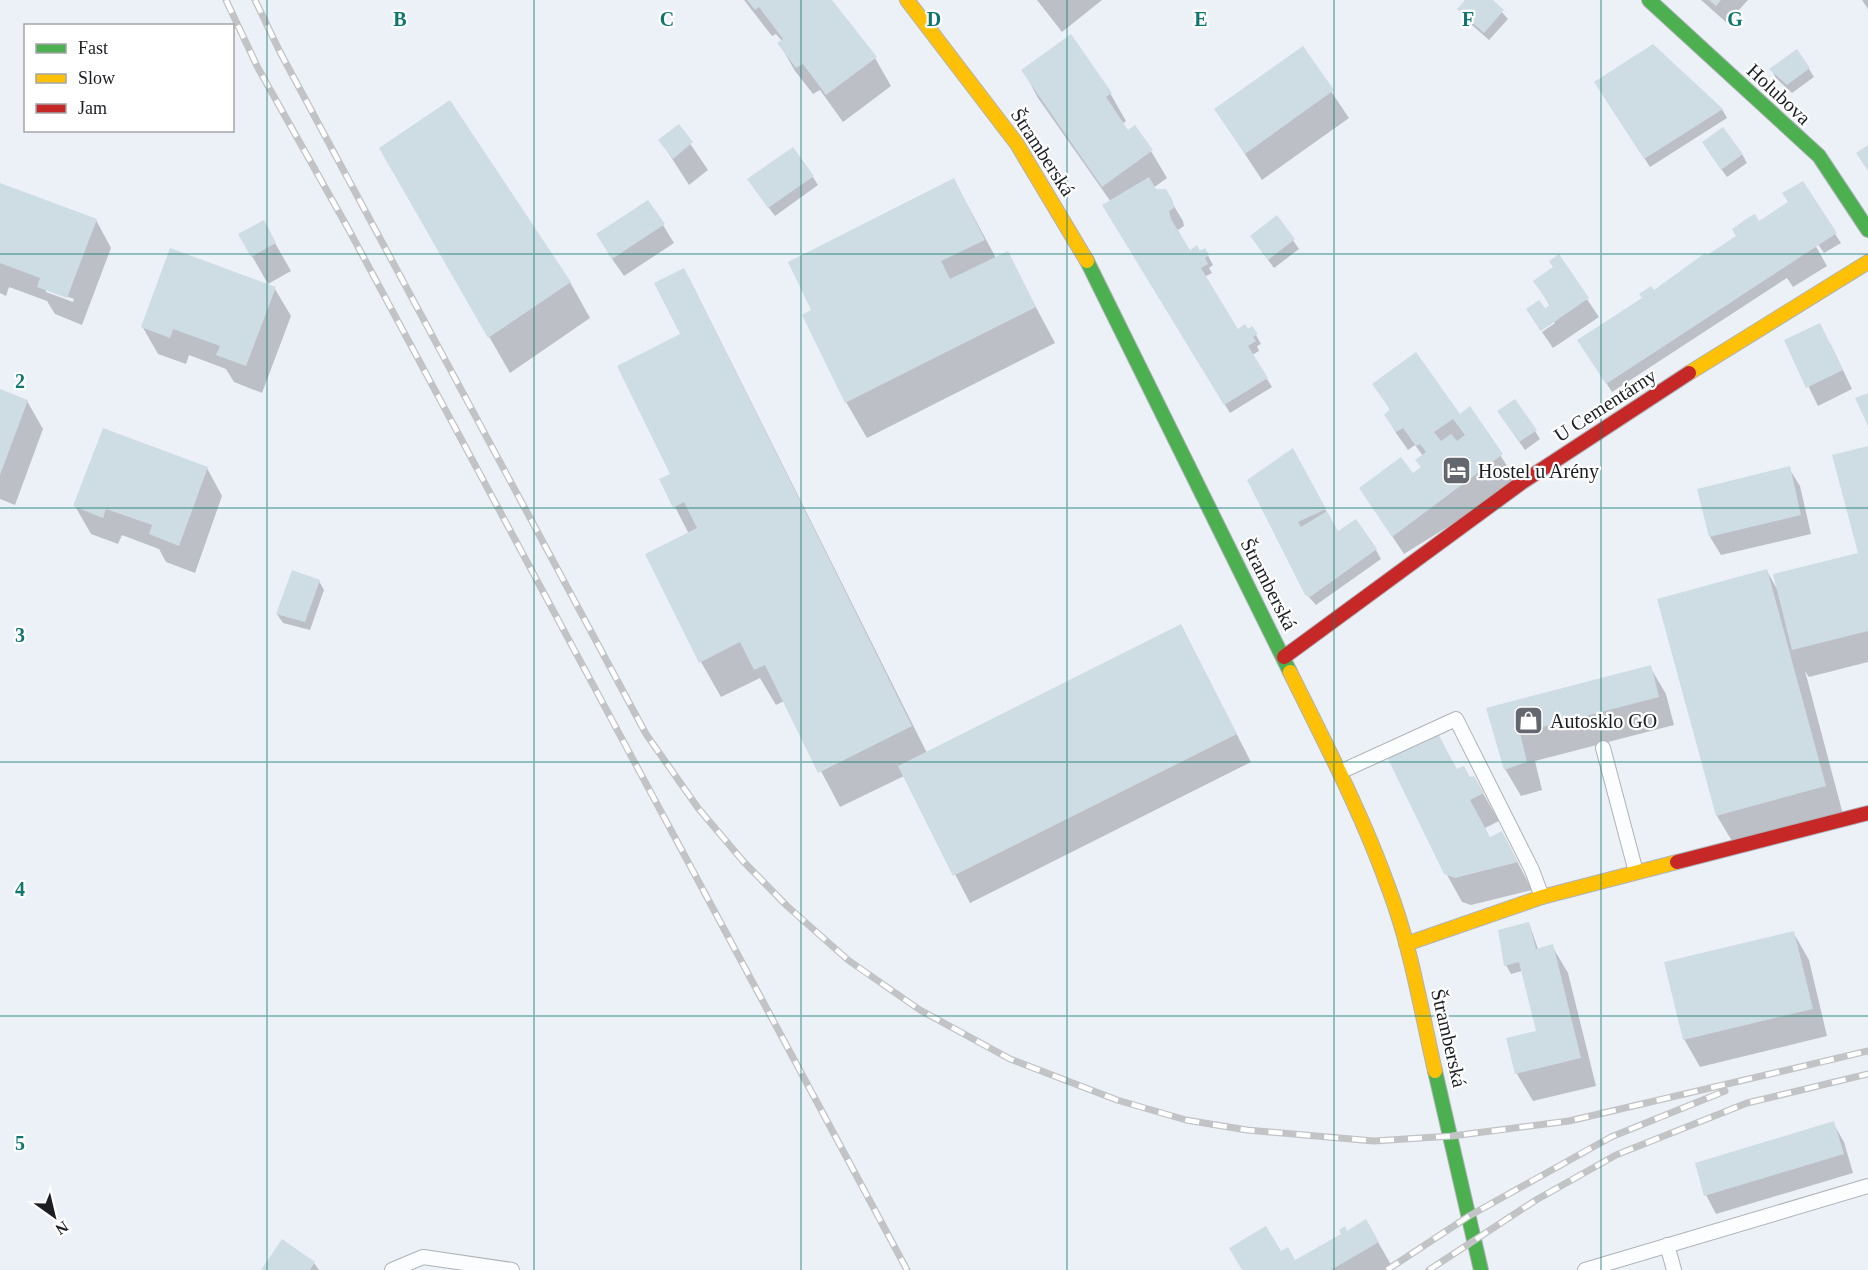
<svg xmlns="http://www.w3.org/2000/svg" width="1868" height="1270" viewBox="0 0 1868 1270" font-family="Georgia,serif">
<style>
.shadow{fill:#0003;fill-rule:evenodd}
.building{fill:#cedce4;fill-rule:evenodd}
.lines{fill:none;stroke-linecap:round;stroke-linejoin:round}
.lane-casing{stroke:#aeb2b8;stroke-width:16}
.fast-casing{stroke:#aeb2b8;stroke-width:16}
.slow-casing{stroke:#aeb2b8;stroke-width:16}
.jam-casing{stroke:#aeb2b8;stroke-width:16}
.lane{stroke:#fcfdfe;stroke-width:14}
.fast{stroke:#4caf50;stroke-width:14}
.slow{stroke:#ffc107;stroke-width:14}
.jam{stroke:#c62828;stroke-width:14}
.rail-casing{stroke:#c2c3c5;stroke-width:7}
.rail{stroke:#fff;stroke-width:4.5;stroke-dasharray:14;stroke-linecap:butt}
.grid{fill:none;stroke:#0f766e;stroke-width:1.5;stroke-opacity:0.55}
.labels{text-anchor:middle;dominant-baseline:central;stroke-width:4.5;stroke-linejoin:round;paint-order:stroke}
.street-label{font-size:20px;fill:#1b1e23;stroke:#fff}
.poi-label{font-size:20px;fill:#1b1e23;stroke:#fff;text-anchor:start}
.grid-label{font-size:20px;text-anchor:middle;font-weight:bold;fill:#0f766e;stroke:#fff;stroke-width:4.5;stroke-linejoin:round;paint-order:stroke}
</style>
<rect width="100%" height="100%" fill="#ecf1f8"/>
<!-- shadow -->
<path class="shadow" d="M744,0H830L875,58L891,86L843,122L820,90L813,94L795,71L779,43L782,41L776,34L772,36Z
M1037,0H1102L1062,32Z
M1467,0H1491L1508,19L1489,40L1464,18L1459,9Z
M1701,0H1748L1727,23Z
M1862,0H1868V9Z
M1302,48L1349,118L1262,180L1216,110Z
M1771,69H1809L1814,77L1792,93L1776,78Z
M1023,70L1110,93L1126,121L1122,124L1128,132L1151,151L1167,178L1153,188L1155,191H1165L1183,221L1184,226L1178,230L1181,238L1190,252L1205,250L1213,265L1209,268L1212,273L1204,277L1237,331L1252,328L1261,344L1257,346L1259,351L1252,355L1272,387L1230,413L1139,264L1111,202L1038,98Z
M1601,91L1722,109L1727,118L1650,167Z
M678,126L708,170L689,185L660,140Z
M381,148L570,282L590,318L510,373Z
M1709,152L1742,154L1747,163L1727,177Z
M813,177L818,185L775,216L754,188Z
M954,180L996,258L1007,253L1055,343L867,438L846,402L813,311Z
M1802,183L1841,243L1824,253L1816,241L1814,243L1827,266L1793,287L1787,278L1612,392L1584,349L1653,292L1790,203Z
M0,184L96,220L111,248L82,325L55,314L47,301L9,287L6,296L0,293ZM46,289L74,299L73,302L46,292Z
M1277,217L1299,249L1274,268L1257,245Z
M263,222L291,271L268,284L240,235Z
M663,225L674,243L624,276L608,253Z
M1558,256L1599,317L1553,348L1542,332L1555,323L1553,321L1540,330L1528,310H1544L1550,306L1535,281L1555,268Z
M689,278L927,753L1181,626L1251,762L970,903L904,776L840,807L784,701L776,705L760,678L721,697L701,662L689,534L661,480L672,475Z
M275,289L291,316L262,393L234,382L226,369L189,355L186,364L158,354L142,326Z
M1786,341L1830,343L1852,389L1818,406Z
M1374,384L1460,416L1470,408L1518,483L1404,554L1361,489L1412,475L1422,468L1423,456L1415,445L1408,450L1396,433L1386,415L1391,411Z
M0,391L27,401L43,429L15,505L0,499Z
M1504,420L1535,431L1540,439L1525,450Z
M1868,447V662L1809,677L1805,671L1845,822L1738,851L1717,816L1767,571L1777,589L1860,554Z
M1293,450L1338,533L1376,550L1381,559L1316,605L1306,594L1249,481Z
M207,468L222,496L195,573L166,562L159,549L122,535L118,544L91,534L75,506Z
M1789,468L1800,486L1811,534L1721,555L1710,537Z
M319,581L324,590L310,630L283,623L277,614Z
M1650,667L1666,694L1674,725L1535,761L1542,790L1521,796L1505,769L1488,709Z
M1438,735L1457,770L1470,779L1474,778L1499,821L1485,828L1490,839L1517,861L1532,890L1471,905L1462,902L1446,873Z
M1529,923L1538,949L1552,946L1568,973L1596,1086L1533,1101L1517,1074L1508,1039L1538,1032L1522,971L1511,974L1506,965Z
M1793,932L1809,960L1827,1036L1700,1067L1684,1039Z
M1833,1123L1844,1142L1853,1173L1716,1214L1706,1195Z
M1366,1221L1394,1270H1244L1280,1253L1295,1262Z
M314,1263L319,1270H262Z"/>
<!-- building -->
<path class="building" d="M747,0H832L877,57L826,95L803,64L796,68L777,43L783,39L759,7L755,10Z
M1465,0H1493L1504,10L1484,33L1457,9Z
M1709,0H1721L1716,6Z
M1071,34L1112,93L1106,97L1128,130L1135,125L1153,150L1102,187L1021,70Z
M1653,44L1723,109L1644,159L1594,82Z
M1303,46L1334,90L1245,154L1214,109Z
M1797,49L1810,68L1787,85L1769,69Z
M450,100L571,282L488,338L379,148Z
M679,124L693,142L673,159L658,140Z
M1723,127L1743,154L1721,170L1702,142Z
M1868,145V171L1856,153Z
M793,147L814,176L768,208L747,179Z
M1149,177L1156,189H1166L1173,201L1174,208L1169,211L1171,219L1190,250L1197,245L1200,251L1205,248L1209,255L1205,258L1208,264L1201,268L1238,329L1245,324L1248,329L1252,326L1258,334L1253,337L1256,341L1248,346L1268,378L1224,405L1102,205Z
M954,178L985,240L941,261L950,279L1008,251L1036,307L845,403L802,315L811,310L788,262Z
M1803,181L1837,233L1606,384L1577,340L1642,298L1639,294L1651,286L1654,290L1705,253L1707,255L1736,236L1732,229L1749,217L1755,214L1759,221L1788,202L1782,193Z
M0,183L97,219L67,298L37,287L40,278L0,263Z
M648,200L665,224L612,259L596,234Z
M1277,215L1295,239L1268,260L1250,236Z
M264,220L276,243L251,257L238,234Z
M170,248L276,287L246,366L216,355L220,346L173,329L170,338L141,327Z
M1559,254L1589,298L1541,331L1526,309L1539,300L1545,308L1550,305L1533,281L1553,267L1549,261Z
M684,268L912,726L818,773L765,665L754,670L740,642L699,663L645,554L697,528L684,502L673,508L659,479L670,474L617,366L680,334L654,283Z
M1820,323L1843,370L1806,388L1784,340Z
M1416,352L1460,414L1470,406L1503,454L1392,537L1359,488L1401,457L1413,473L1421,467L1415,460L1426,452L1420,444L1416,446L1403,428L1396,432L1384,415L1390,409L1372,384ZM1453,419L1465,435L1457,441L1451,434L1441,441L1434,432Z
M0,389L28,400L0,475Z
M1868,393V426L1855,398Z
M1515,399L1537,430L1519,442L1497,411Z
M103,428L208,467L179,546L149,534L152,525L106,509L103,518L73,506Z
M1868,446V631L1792,650L1773,574L1858,553L1832,455Z
M1293,448L1326,509L1298,522L1301,527L1327,511L1338,531L1356,519L1377,549L1310,597L1305,595L1247,480Z
M1790,466L1801,515L1709,537L1697,489Z
M1767,569L1826,786L1716,816L1657,599Z
M292,570L320,580L305,622L276,614Z
M1181,624L1237,734L953,876L898,766Z
M1651,665L1659,697L1520,733L1527,762L1504,770L1486,708Z
M1438,733L1456,769L1464,766L1470,777L1474,776L1484,793L1470,800L1490,837L1502,831L1518,862L1455,878L1444,874L1387,757Z
M1529,922L1536,949L1553,944L1581,1058L1515,1074L1506,1038L1536,1031L1519,962L1504,966L1498,930Z
M1794,931L1813,1009L1683,1040L1664,962Z
M1834,1121L1844,1154L1704,1196L1695,1163Z
M1366,1219L1379,1242L1331,1270H1242L1229,1248L1266,1226L1281,1251L1288,1247L1295,1260L1341,1234L1339,1230L1345,1226L1347,1231Z
M282,1239L315,1262L310,1270H261Z"/>
<g class="lines">
<defs>
<path id="lane" d="M1603,748L1636,872
M1340,772L1456,719L1532,870L1542,897
M1667,1245L1674,1270
M392,1270L423,1257L512,1270
M1585,1270L1868,1186"/>
<path id="fast" d="M1649,0L1819,156L1868,230
M1087,261L1290,672
M1435,1071L1481,1270"/>
<path id="slow" d="M907,0L1017,144L1087,261
M1689,373L1868,262
M1290,672C1325,743 1362,813 1389,889C1411,947 1421,1010 1435,1071
M1406,944L1542,897L1677,862"/>
<path id="jam" d="M1284,657L1521,483L1689,373
M1677,862L1868,813"/>
</defs>
<!-- lane casing -->
<use href="#lane" class="lane-casing"/>
<!-- fast casing -->
<use href="#fast" class="fast-casing"/>
<!-- slow casing -->
<use href="#slow" class="slow-casing"/>
<!-- jam casing -->
<use href="#jam" class="jam-casing"/>
<!-- lane -->
<use href="#lane" class="lane"/>
<!-- fast -->
<use href="#fast" class="fast"/>
<!-- slow -->
<use href="#slow" class="slow"/>
<!-- jam -->
<use href="#jam" class="jam"/>
<defs>
<path id="rail" d="M226,0L258,68L349,230L907,1270
M255,0L280,52L646,734L698,808L743,861L787,906L848,960L920,1010L1010,1059L1117,1100L1186,1120L1247,1130L1374,1141L1452,1136L1569,1121L1868,1051
M1387,1270L1469,1216L1611,1137L1725,1091
M1429,1270L1536,1200L1616,1155L1747,1103L1868,1074"/>
</defs>
<!-- rail casing -->
<use href="#rail" class="rail-casing"/>
<!-- rail -->
<use href="#rail" class="rail"/>
</g>
<!-- grid -->
<path class="grid" d="M267,0V1270M534,0V1270M801,0V1270M1067,0V1270M1334,0V1270M1601,0V1270M0,254H1868M0,508H1868M0,762H1868M0,1016H1868"/>
<!-- icons -->
<defs>
<symbol id="hotel-square" viewBox="-11 -11 22 22"><rect x="-9" y="-9" width="18" height="18" rx="4" fill="#64686e" stroke="#fff"/><path d="M-6-4.5h1.5V1H6V5H4.5V3h-9V5H-6ZM-4 0a1.8 1.8 0 1 1 3.6 0ZM.5 0V-2.5h3Q6-2.5 6 0Z" fill="#fff"/></symbol>
<symbol id="shop-square" viewBox="-11 -11 22 22"><rect x="-9" y="-9" width="18" height="18" rx="4" fill="#64686e" stroke="#fff"/><path d="M-5-2.5h2.3a2.7 3.5 0 0 1 5.4 0H5L5.5 6h-11ZM-1.5-2.5h3a1.5 2.3 0 0 0-3 0Z" fill="#fff"/></symbol>
</defs>
<g fill-rule="evenodd">
<use href="#hotel-square" x="1440" y="454" width="33" height="33"/>
<use href="#shop-square" x="1512" y="704" width="33" height="33"/>
</g>
<g class="labels">
<!-- street labels -->
<g class="street-label">
<text transform="translate(1779 94) rotate(43)">Holubova</text>
<text transform="translate(1043 152) rotate(57)">Štramberská</text>
<text transform="translate(1605 405) rotate(-33)">U Cementárny</text>
<text transform="translate(1269 584) rotate(63)">Štramberská</text>
<text transform="translate(1449 1038) rotate(77)">Štramberská</text>
</g>
<!-- poi labels -->
<g class="poi-label">
<text x="1478" y="471">Hostel u Arény</text>
<text x="1550" y="721">Autosklo GO</text>
</g>
</g>
<g class="grid-label">
<text x="400" y="26">B</text>
<text x="667" y="26">C</text>
<text x="934" y="26">D</text>
<text x="1201" y="26">E</text>
<text x="1468" y="26">F</text>
<text x="1735" y="26">G</text>
<text x="20" y="388">2</text>
<text x="20" y="642">3</text>
<text x="20" y="896">4</text>
<text x="20" y="1150">5</text>
</g>
<!-- legend -->
<rect x="24" y="24" width="210" height="108" fill="#ffffff" stroke="#a4a5a7" stroke-width="1.5"/>
<rect x="36" y="44" width="30" height="9" fill="#4caf50" stroke="#a4a5a7" stroke-width="1.5"/>
<text x="78" y="54" font-size="18" fill="#1b1e23">Fast</text>
<rect x="36" y="74" width="30" height="9" fill="#ffc107" stroke="#a4a5a7" stroke-width="1.5"/>
<text x="78" y="84" font-size="18" fill="#1b1e23">Slow</text>
<rect x="36" y="104" width="30" height="9" fill="#c62828" stroke="#a4a5a7" stroke-width="1.5"/>
<text x="78" y="114" font-size="18" fill="#1b1e23">Jam</text>
<!-- north arrow -->
<g transform="translate(54 1216) rotate(146)" stroke="#ffffff" stroke-width="4.5" paint-order="stroke">
<path d="M0-4.5L10 22L0 15L-10 22Z" fill="#1b1e23"/>
<text y="-9" font-size="16" font-weight="bold" text-anchor="middle" fill="#1b1e23">N</text>
</g>
</svg>
